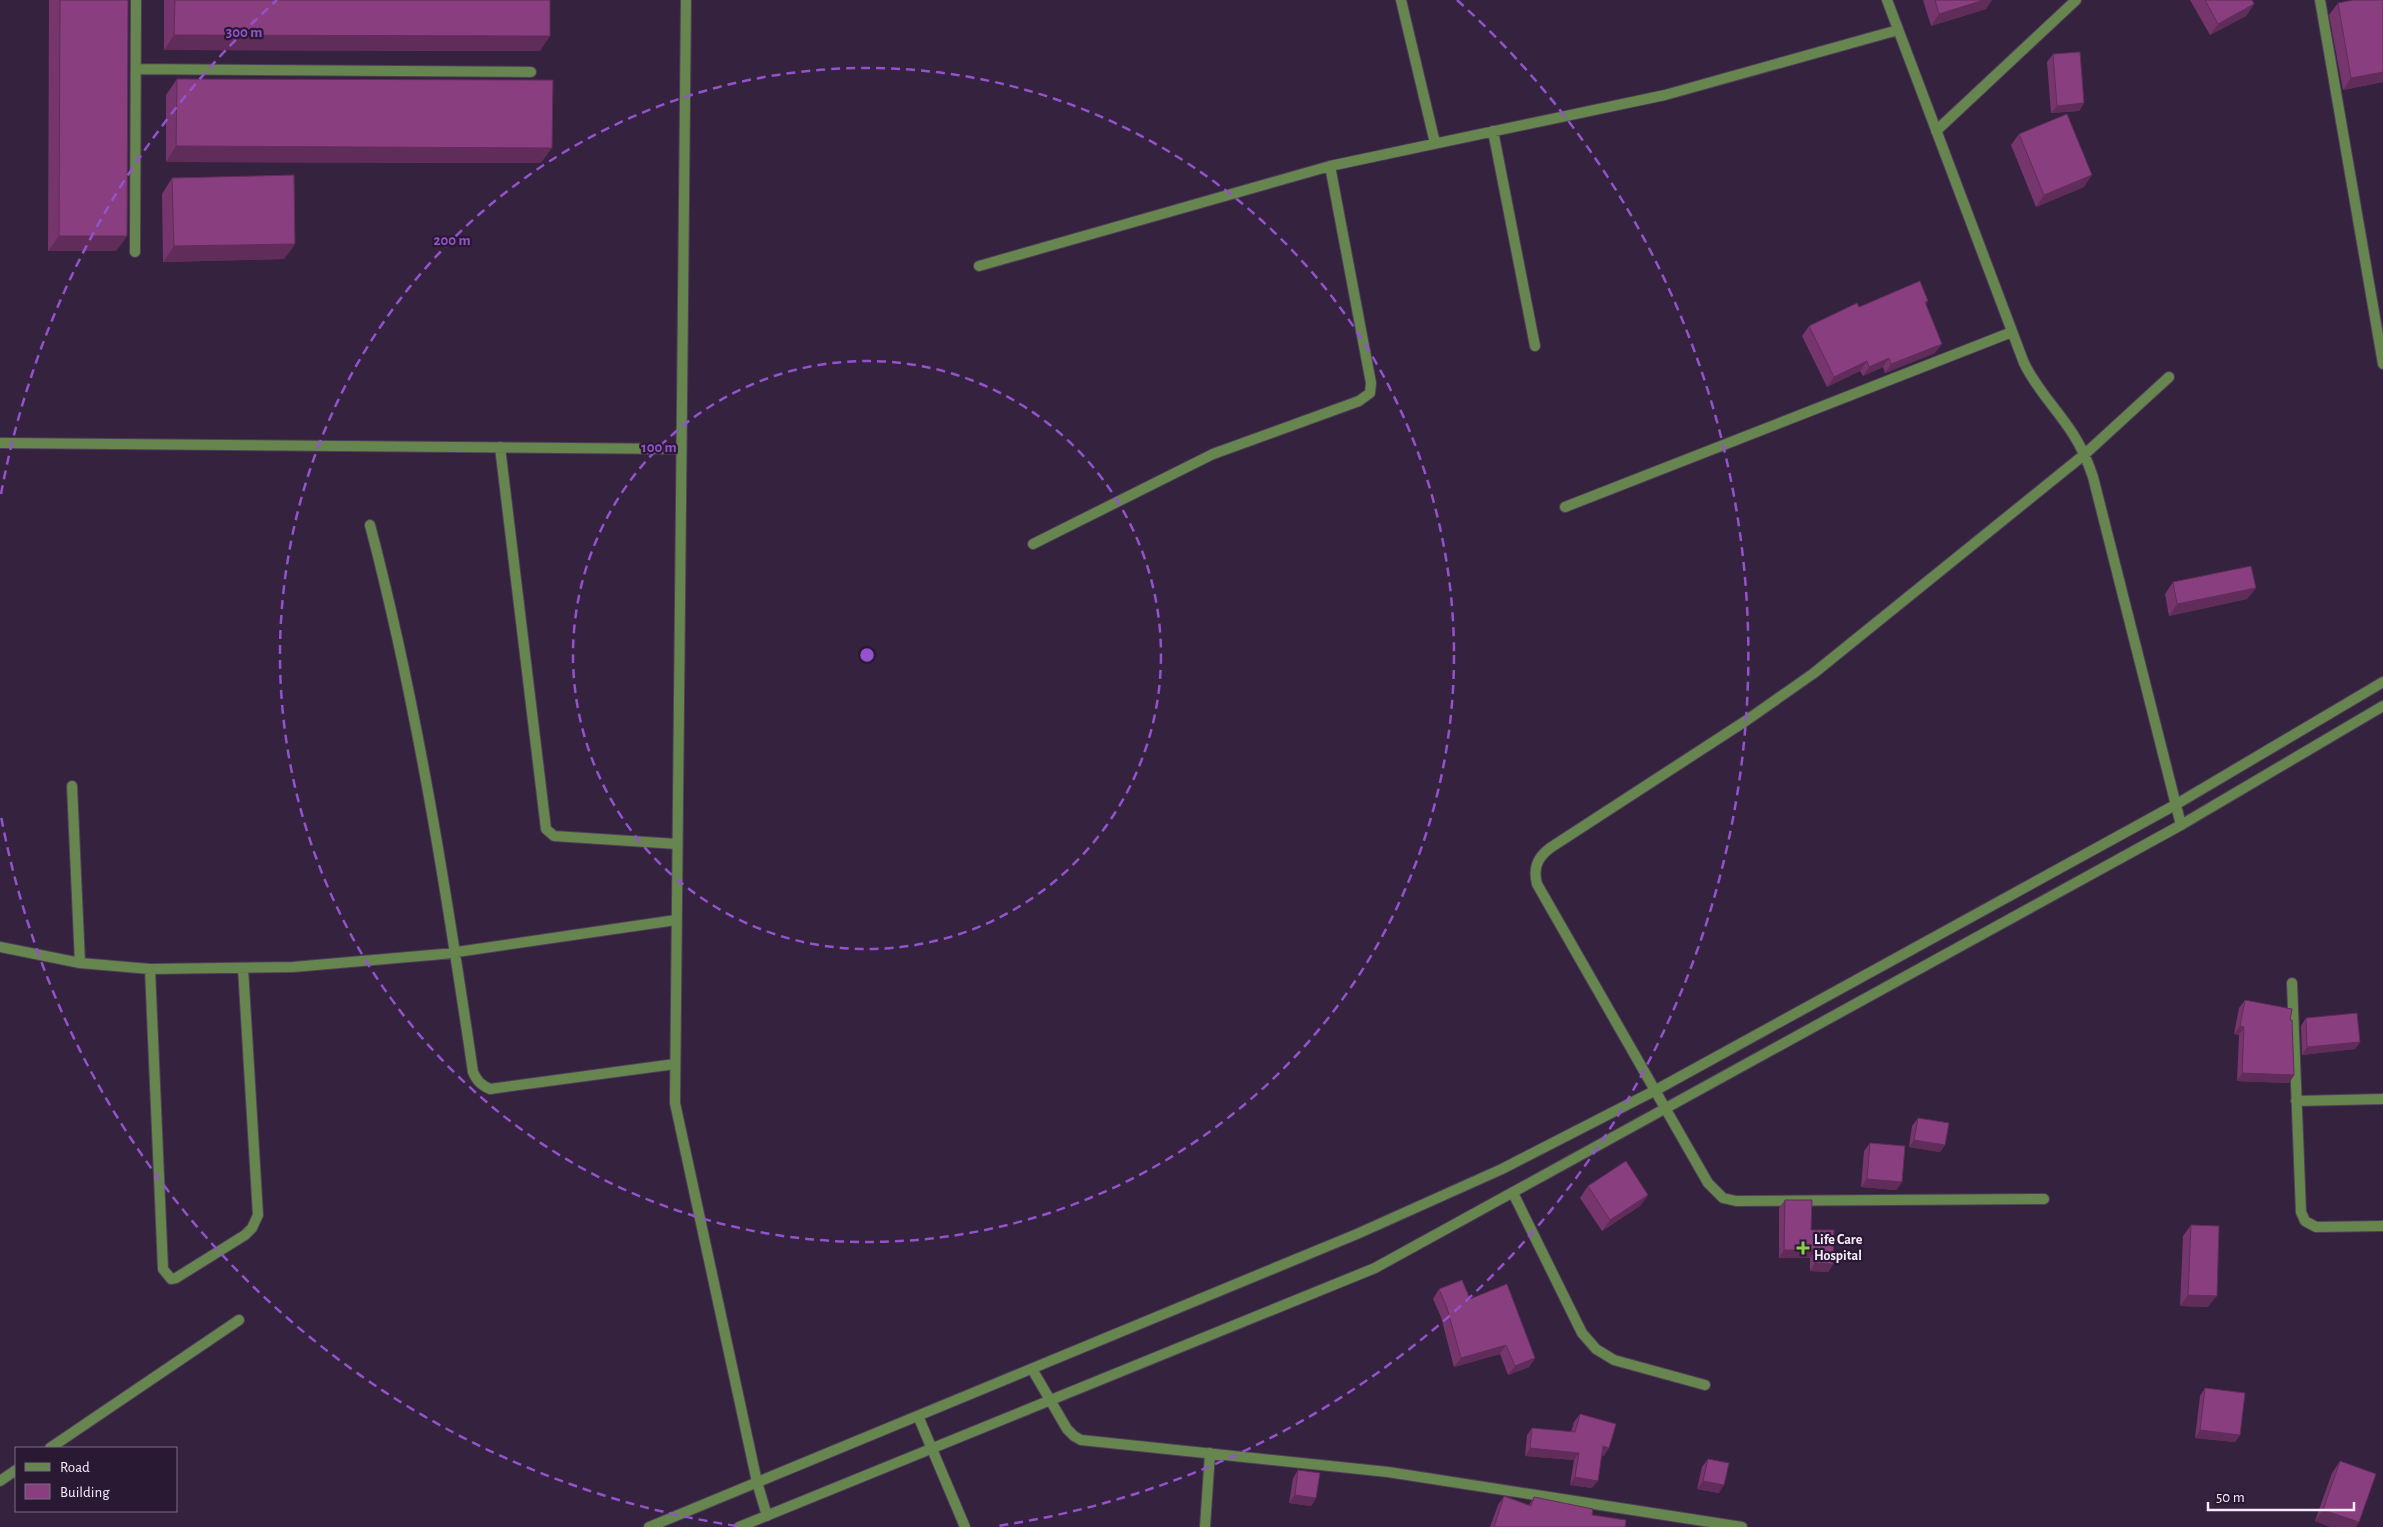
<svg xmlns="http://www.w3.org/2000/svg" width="2383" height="1527" viewBox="0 0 2383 1527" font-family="'Alegreya Sans',sans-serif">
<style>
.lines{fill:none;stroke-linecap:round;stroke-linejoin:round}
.service-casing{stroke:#4f3e59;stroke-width:12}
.minor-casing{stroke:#4f3e59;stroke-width:12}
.tertiary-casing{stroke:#4f3e59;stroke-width:12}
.service{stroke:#67854f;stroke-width:10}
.minor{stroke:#67854f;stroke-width:10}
.tertiary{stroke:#67854f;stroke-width:10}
.wall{fill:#76366d}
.shaded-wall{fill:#602c59}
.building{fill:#893f7f;stroke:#602c59}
.ring{fill:none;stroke:#9452cc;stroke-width:2.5;stroke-dasharray:9 6}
.poi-dot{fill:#89ce48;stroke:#2a1933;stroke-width:2}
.labels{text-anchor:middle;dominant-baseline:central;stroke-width:4.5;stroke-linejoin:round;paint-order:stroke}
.poi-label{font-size:14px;font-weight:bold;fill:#f7ecfe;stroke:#2a1933;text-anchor:start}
.centre{fill:#9452cc;stroke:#2a1933;stroke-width:2.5}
.ring-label{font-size:15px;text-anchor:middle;font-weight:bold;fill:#9452cc;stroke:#2a1933;stroke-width:4.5;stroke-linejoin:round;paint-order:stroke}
</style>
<rect width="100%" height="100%" fill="#34223e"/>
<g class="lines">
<defs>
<path id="service" d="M136,69L531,72
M135,252L136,0"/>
<path id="minor" d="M1401,0L1435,143
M1887,0L2024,363C2037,390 2057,409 2073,434C2082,448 2088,462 2093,477L2181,825
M2320,0L2383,364
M1493,131L1535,346
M1936,131L2076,0
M979,266L1330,166L1665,95L1898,30
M0,443L681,449
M500,447L546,829L554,836L677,844
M1565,507L2012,332
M370,525C417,704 446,889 473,1072C477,1081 481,1085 490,1089L675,1064
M1033,544L1213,454L1359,401L1370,393L1371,383L1330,166
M72,786L80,963
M0,947L80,963L150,969L293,967L443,954L676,920
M150,969L163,1269L171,1279L176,1278L245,1235L252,1228L258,1215L243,968
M2292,983L2301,1212L2305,1221L2316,1227L2383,1226
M2296,1101L2383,1099
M1513,1193L1582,1333L1596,1349L1614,1360L1705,1385
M2044,1199L1736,1201L1723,1198L1708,1183L1537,884C1533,868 1537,858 1550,848L1747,720L1814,673L2085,454L2169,377
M1032,1369L1067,1429L1074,1436L1081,1440L1388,1472L1742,1527
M918,1416L965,1527
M50,1448L239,1320
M0,1481L16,1470
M1205,1527L1210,1453"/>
<path id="tertiary" d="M686,0L675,1103L757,1482L767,1516
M649,1527L1357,1234L1502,1169L1656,1090L2175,805L2383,682
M739,1527L1375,1268L2181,825L2383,706"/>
</defs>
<!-- service casing -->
<use href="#service" class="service-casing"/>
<!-- minor casing -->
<use href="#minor" class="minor-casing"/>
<!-- tertiary casing -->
<use href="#tertiary" class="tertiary-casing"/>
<!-- service -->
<use href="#service" class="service"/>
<!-- minor -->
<use href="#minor" class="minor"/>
<!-- tertiary -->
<use href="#tertiary" class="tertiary"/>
</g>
<!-- wall -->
<path class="wall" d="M49,0H128L127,236L116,251H48Z
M164,0H550L540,51L164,50Z
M1923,0H1992L1986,9L1931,26Z
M2190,0H2252L2254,4L2246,16L2210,35Z
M2338,3L2383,82L2343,90L2329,15Z
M2053,54L2084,103L2079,111L2051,113L2047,62Z
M177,79L541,163L166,162V95Z
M2019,134L2084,187L2036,207L2011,145Z
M172,178L295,244L284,259L163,262L162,194Z
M1928,301L1926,304L1935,353L1885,373L1883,367L1863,376L1860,371L1827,387L1802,336L1809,326L1859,307Z
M2173,582L2256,588L2247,599L2169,616L2165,594Z
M2245,1000L2290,1020L2294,1075L2289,1083L2237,1081L2239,1035L2234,1034L2239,1008Z
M2306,1018L2360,1042L2355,1049L2302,1055L2301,1026Z
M1918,1118L1945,1145L1940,1152L1909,1147L1912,1126Z
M1870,1143L1902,1182L1896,1190L1861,1187L1864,1151Z
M1588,1186L1648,1195L1640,1206L1602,1231L1580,1198Z
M1785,1200L1811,1230L1833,1264L1828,1272L1810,1271V1258H1779V1208Z
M2191,1225L2208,1307L2180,1306L2183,1236Z
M1439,1289L1470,1299L1535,1358L1529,1367L1508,1375L1500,1354L1454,1367L1441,1317L1433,1299Z
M2205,1388L2240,1435L2235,1442L2195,1438L2200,1396Z
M1580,1414L1604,1456L1602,1455L1592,1488L1570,1485L1574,1460L1525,1456L1527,1435L1532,1428L1571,1432L1574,1422Z
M1708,1459L1719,1493L1697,1489L1702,1467Z
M2340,1461L2356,1527H2331L2315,1521L2332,1473Z
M1298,1470L1316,1498L1311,1506L1289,1503L1293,1478Z
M1504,1496L1529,1505L1534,1497L1592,1515L1625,1527H1490L1498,1505Z"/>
<!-- shaded-wall -->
<path class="shaded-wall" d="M1984,0H1992L1986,9L1931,26L1939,14Z
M2254,4L2246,16L2210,35L2218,24Z
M174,35L550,36L540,51L164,50Z
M2383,72V82L2343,90L2351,78Z
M2084,103L2079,111L2051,113L2057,106Z
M176,146L552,148L541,163L166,162Z
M2092,175L2084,187L2036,207L2044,195Z
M59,236H127L116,251H48Z
M295,244L284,259L163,262L174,246Z
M1942,344L1935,353L1885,373L1891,364Z
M1889,358L1883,367L1863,376L1869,367Z
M1867,361L1860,371L1827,387L1834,377Z
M2256,588L2247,599L2169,616L2177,604Z
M2240,1026L2244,1027L2239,1035L2234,1034Z
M2360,1042L2355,1049L2302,1055L2307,1047Z
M2242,1073L2294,1075L2289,1083L2237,1081Z
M1914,1140L1945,1145L1940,1152L1909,1147Z
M1867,1179L1902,1182L1896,1190L1861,1187Z
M1648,1195L1640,1206L1602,1231L1610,1220Z
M1784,1250H1816L1810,1258H1779Z
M1815,1263L1833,1264L1828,1272L1810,1271Z
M2188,1295L2217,1296L2208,1307L2180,1306Z
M1506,1345L1500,1354L1454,1367L1461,1358Z
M1535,1358L1529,1367L1508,1375L1515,1366Z
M2200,1430L2240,1435L2235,1442L2195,1438Z
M1603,1446L1609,1448L1604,1456L1598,1454Z
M1530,1448L1579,1453L1574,1460L1525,1456Z
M1575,1477L1598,1481L1592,1488L1570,1485Z
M1703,1481L1724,1485L1719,1493L1697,1489Z
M1295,1495L1316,1498L1311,1506L1289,1503Z
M2323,1510L2359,1522L2356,1527H2331L2315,1521Z"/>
<!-- building -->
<path class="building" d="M60,0H128L127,236H59Z
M175,0H550V36L174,35Z
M1935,0H1984L1939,14Z
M2205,0H2252L2254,4L2218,24Z
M2353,0H2383V72L2351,78L2338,3Z
M2080,52L2084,103L2057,106L2053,54Z
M177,79L553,80L552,148L176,146Z
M2067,114L2092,175L2044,195L2019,134Z
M294,175L295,244L174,246L172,178Z
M1920,281L1928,301L1925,302L1942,344L1891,364L1889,358L1869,367L1867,361L1834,377L1809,326L1857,303L1859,307Z
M2251,566L2256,588L2177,604L2173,582Z
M2245,1000L2292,1009L2290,1020H2292L2294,1075L2242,1073L2244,1027L2240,1026Z
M2357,1013L2360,1042L2307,1047L2306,1018Z
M1918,1118L1949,1123L1945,1145L1914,1140Z
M1870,1143L1905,1146L1902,1182L1867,1179Z
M1626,1161L1648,1195L1610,1220L1588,1186Z
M1785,1200H1812L1811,1230H1834L1833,1264L1815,1263L1816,1250H1784Z
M2191,1225L2219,1226L2217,1296L2188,1295Z
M1462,1280L1470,1299L1507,1284L1535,1358L1515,1366L1506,1345L1461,1358L1447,1308L1439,1289Z
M2205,1388L2245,1393L2240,1435L2200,1430Z
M1580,1414L1616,1424L1609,1448L1603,1446L1598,1481L1575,1477L1579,1453L1530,1448L1532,1428L1575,1432Z
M1708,1459L1729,1463L1724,1485L1703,1481Z
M2340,1461L2376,1474L2359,1522L2323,1510Z
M1298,1470L1320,1473L1316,1498L1295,1495Z
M1504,1496L1531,1506L1534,1497L1593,1509L1592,1515L1626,1520L1625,1527H1494Z"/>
<!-- distance rings -->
<g class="ring">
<circle cx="867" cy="655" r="294"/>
<circle cx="867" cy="655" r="587"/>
<path d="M737 1526A881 881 0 0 1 1 816M1 494A881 881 0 0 1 277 0M1457 0A881 881 0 0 1 997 1526"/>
</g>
<!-- markers -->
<path class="poi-dot" d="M1800.5 1240.5h5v5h5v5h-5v5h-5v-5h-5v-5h5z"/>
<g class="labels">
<!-- poi labels -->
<g class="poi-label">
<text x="1814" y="1240">Life Care<tspan x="1814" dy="16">Hospital</tspan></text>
</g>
</g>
<circle cx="867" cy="655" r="8" class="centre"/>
<g class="ring-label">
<text x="244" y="37">300 m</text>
<text x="452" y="245">200 m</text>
<text x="659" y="452">100 m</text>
</g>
<!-- legend -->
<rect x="15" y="1447" width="162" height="65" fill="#2a1933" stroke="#7c6d84"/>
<rect x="25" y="1463" width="25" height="8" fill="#67854f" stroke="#7c6d84"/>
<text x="60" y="1472" font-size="15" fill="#f7ecfe">Road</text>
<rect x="25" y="1484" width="25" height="15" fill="#893f7f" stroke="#7c6d84"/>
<text x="60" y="1497" font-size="15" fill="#f7ecfe">Building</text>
<!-- scale -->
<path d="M2208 1502v8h146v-8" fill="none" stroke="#f7ecfe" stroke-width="2.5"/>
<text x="2216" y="1502" font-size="15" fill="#f7ecfe" stroke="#2a1933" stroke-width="4" paint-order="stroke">50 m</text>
</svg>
